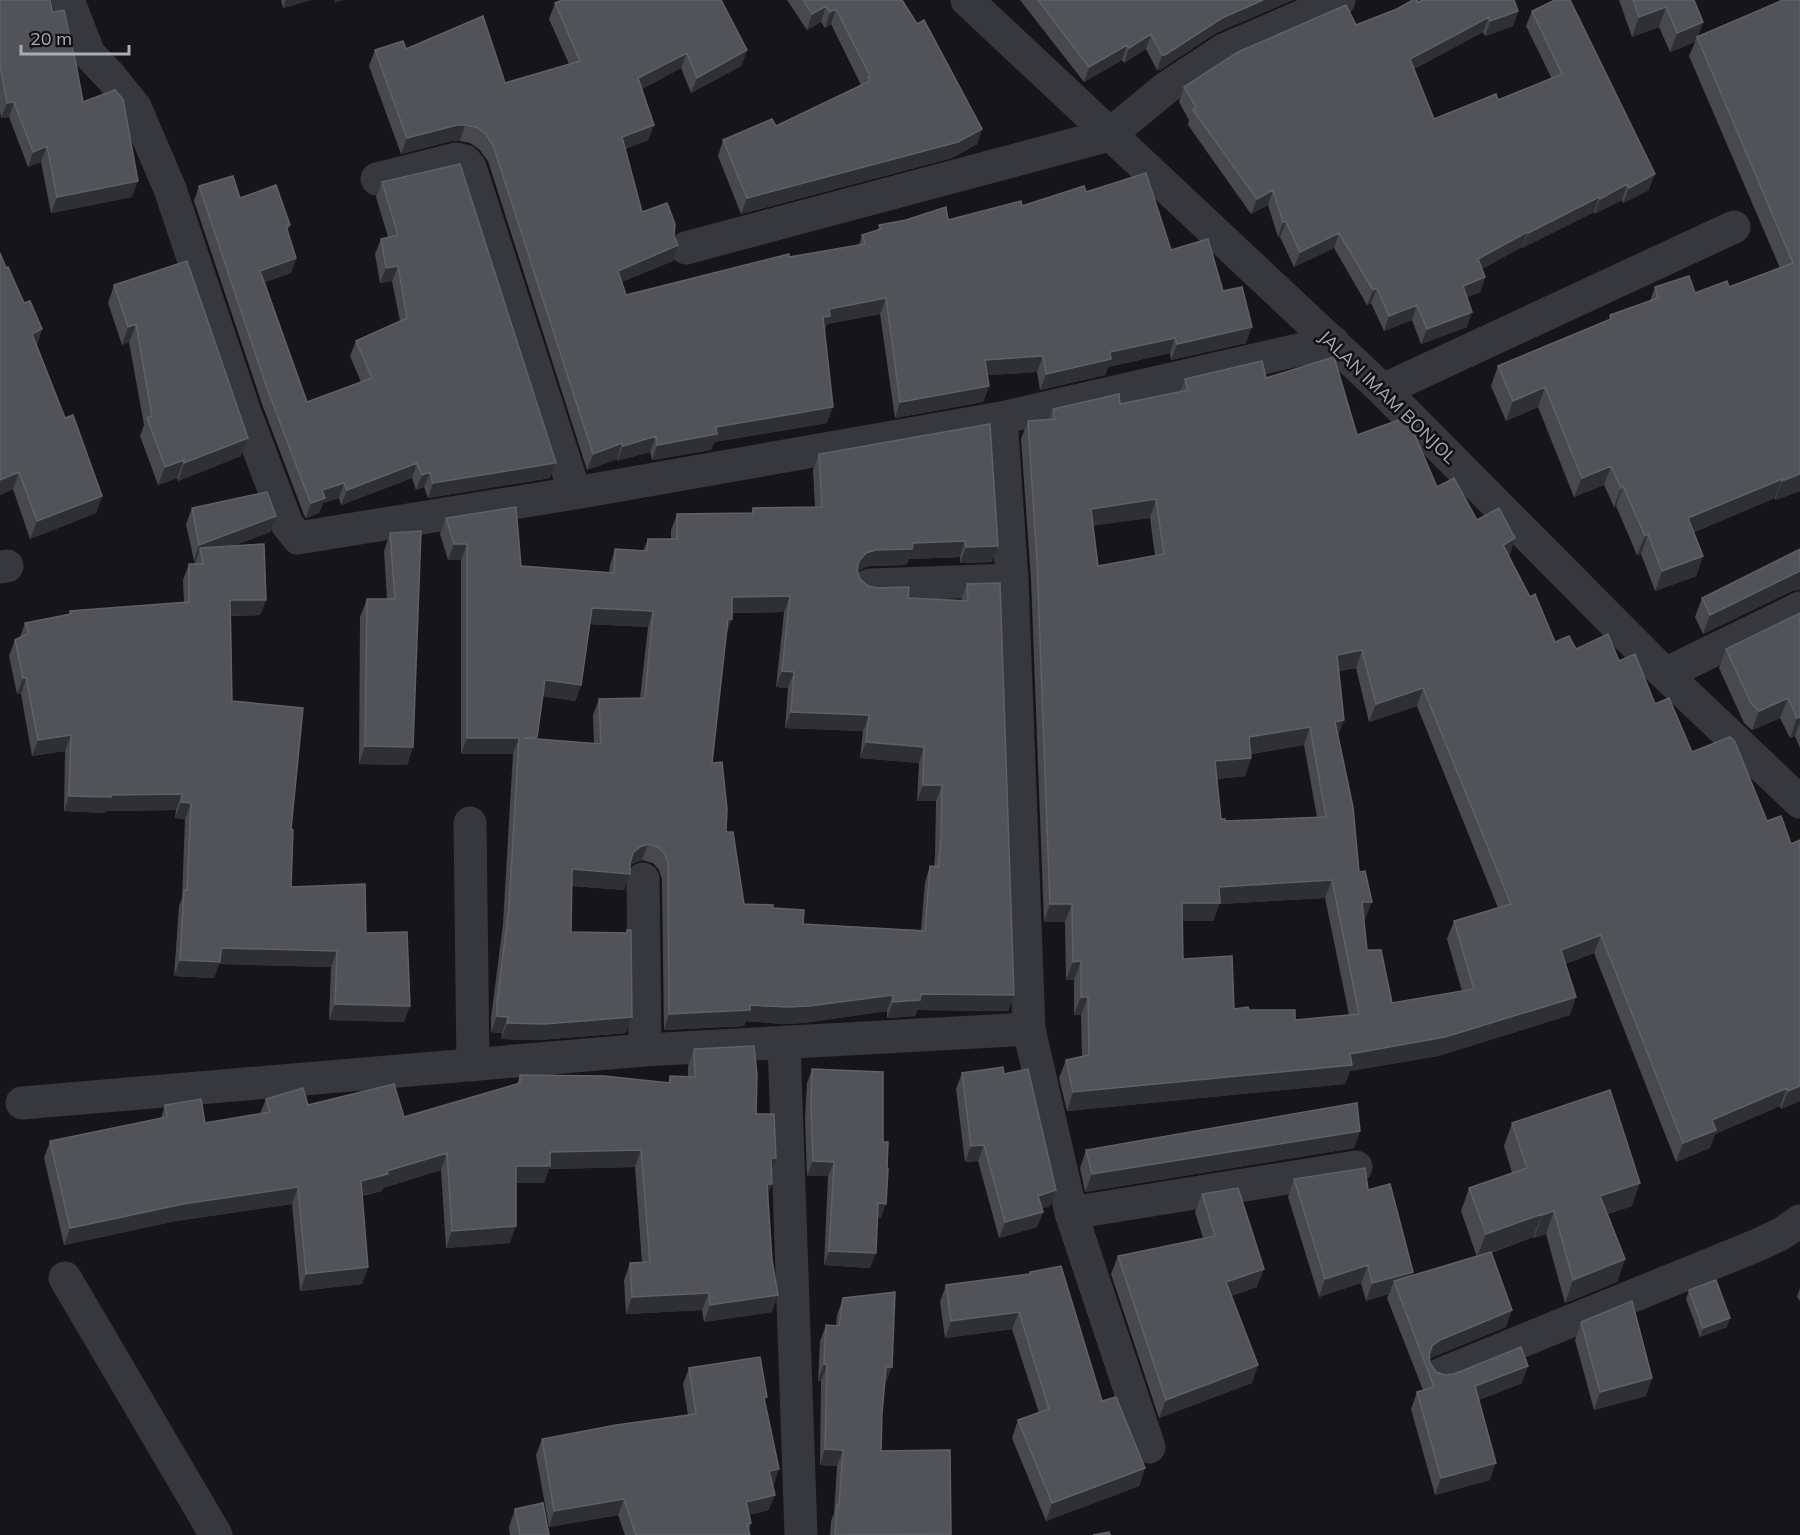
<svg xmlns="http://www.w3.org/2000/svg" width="1800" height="1535" viewBox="0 0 1800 1535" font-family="Mulish,sans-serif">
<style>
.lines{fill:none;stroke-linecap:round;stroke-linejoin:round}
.minor{stroke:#37383d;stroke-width:33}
.wall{fill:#47494d;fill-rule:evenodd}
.shaded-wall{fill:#2f3033}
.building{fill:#525359;stroke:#5f6168;stroke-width:1.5;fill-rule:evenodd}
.labels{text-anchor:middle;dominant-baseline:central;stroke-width:5;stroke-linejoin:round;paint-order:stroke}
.street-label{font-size:18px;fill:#a8adb8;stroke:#111113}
</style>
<rect width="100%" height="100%" fill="#161618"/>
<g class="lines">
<!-- minor -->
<path class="minor" d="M68,0L89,54L110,76L135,107L170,189L244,410L287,524L298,538L575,493L1001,418L1333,342
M967,0L1383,390L1665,674L1800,802
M377,179L456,159L465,161L470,167L575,493
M686,248L1109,135L1166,88L1224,50L1339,0
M1383,390L1734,227
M1001,418L1012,580L1029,1029L1071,1213L1149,1447
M0,567L7,566
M870,585L1012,580
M1665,674L1800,608
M470,823L473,1065
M643,879L645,1050
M784,1042L801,1535
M22,1103L645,1050L1029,1029
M1071,1213L1356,1167
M65,1278L216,1535
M1441,1374L1760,1244L1781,1234L1800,1221"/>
</g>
<!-- wall -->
<path class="wall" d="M0,0L53,12L83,102L132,197L51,213L41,162L28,167L9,117L1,118L0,111Z
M281,0H311L283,8Z
M787,0H902L982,129L977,144L952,158L741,214L718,156L723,140L776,126L861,85L831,24L825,28L821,22L807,30Z
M1020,0H1293L1216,33L1160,70H1157L1146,49L1124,63L1122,60L1084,82Z
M1619,0H1694L1703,22L1698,36L1800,0V491L1775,500V498L1694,532L1703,556L1696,576L1655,591L1641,554L1637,555L1616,506L1614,507L1604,485L1574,497L1538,407L1506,421L1491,386L1498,366L1609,320L1610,315L1650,301L1655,287L1695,293L1729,287L1780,268L1689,56L1695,42L1670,52L1659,27L1632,37Z
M1418,2L1518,11L1513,26L1485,36L1483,32L1414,69L1434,119L1498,100L1552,79L1526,26L1532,11L1649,190L1623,203L1622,200L1594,214V212L1522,248V247L1482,269L1485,277L1480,292L1467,297V327L1421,344L1412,320L1384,331L1371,303L1367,305L1334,248L1294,267L1280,237H1278L1268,205L1251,214L1188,125L1189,120L1179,102L1184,87Z
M555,3L747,50L741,66L691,93L681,68L642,89L654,125L648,140L625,149L642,212L674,236L678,245L673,261L621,282L626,295L789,257L859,245L862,235L878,230L879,225L948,220L1086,192L1171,250L1223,291L1246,343L1171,360L1170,353L1108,367L1105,375L1040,390L1037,372L987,375L989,386L983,402L895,418L880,314L827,324L825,330L827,423L714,442L711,450L652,460L650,452L617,461V459L587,470L488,161L479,149L470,143L460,141H451L401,154L369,66L375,50L406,49L505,83L569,64L549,19Z
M382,182L550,478L428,498L424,487L416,490L412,478L341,505L339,498L323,503L319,513L306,518L304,515L262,404L194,201L199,186L240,198L290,225L287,232L296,258L291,273L265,282L307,402L361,382L350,356L356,341L400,321L392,281L380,283L375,254L381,239L388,237L376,197Z
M0,253L6,268L24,303L42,329L37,345L65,418L102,496L96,513L30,539L13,489L0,495Z
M114,285L241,456L178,481L177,478L158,485L140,436L144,425L129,342L122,345L108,303Z
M1266,378L1437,487L1477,520L1515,538L1509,556L1530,597L1555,642L1576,649L1619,661L1655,704L1692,752L1791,844L1800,840V1101L1781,1109L1780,1106L1715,1134L1710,1148L1676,1162L1594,953L1565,964L1570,1015L1438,1056L1350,1071L1345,1084L1067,1111L1059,1078L1066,1060L1082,1056L1081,1015H1074V980H1066L1065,922H1044L1031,579L1021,439L1028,421L1049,420L1053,409L1120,404L1180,392L1185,379ZM1150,518L1155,556L1098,566L1093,525ZM1356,668L1369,722L1417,706L1498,908L1454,921L1447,939L1462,991L1392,1003L1367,950L1364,920H1365L1359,872L1338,735L1344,720L1339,671ZM1304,745L1317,817L1225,821L1221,819L1217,779L1245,776L1251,758V754ZM1325,898L1349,1015L1295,1020L1249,1010L1234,1009L1183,959V921H1213L1219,904Z
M990,424L992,562L960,563V557L909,559L906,565L869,566L861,569L858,572L860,579L868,586L908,598L961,600L967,584L1014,995L1008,1011L917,1010L915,1016L887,1018V1011L803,1023L782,1024L746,1021L744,1026L664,1030L662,879L659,870L653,863L642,860L634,863L630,866L624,890L572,886L571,932L626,933L627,930L626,1033L539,1040L501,1039L502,1033L491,1032V1018L503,924L513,754H461V560H448L440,534L446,518L521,566L609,573L610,565L615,549L643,551L648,539H671V530L677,514L751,513L753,508L815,507L813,470L819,454ZM784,612L776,687L788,688L785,728L863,731L860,758L919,763L917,801H936L935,856L934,866H930L925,882L921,930L803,924L773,908L744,904L726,832L712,763L726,634L732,619V613ZM589,624L648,627L640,698L599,699L593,715L594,744L536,739L543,696L575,701L581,685Z
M192,508L276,516L270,532L233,546L266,600L260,615L231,616L232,701L291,829V887L366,933L404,1022L329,1020L331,967L219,964L214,978L174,976L179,906L182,898L185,819L175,818L176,810L106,811L105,813L64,811L65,751L32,756L21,694H17L9,656L15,640L20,637L25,623L69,614L70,611L184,603L183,580L189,564H194L196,560L194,561L186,524Z
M390,533L413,747L407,765L359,764L360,617L367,599H387L384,551Z
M1792,591L1703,634L1695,617L1702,598Z
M1800,613V748L1795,736L1790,738L1780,718L1752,730L1744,723L1719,668L1726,649Z
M694,1049L756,1114L771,1171L768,1196L772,1312L704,1322L702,1310L626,1314L624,1280L630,1263H642L635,1167L549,1169L544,1183H516L510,1243L446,1248L441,1170L383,1188L382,1191L362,1196L368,1267L362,1284L300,1291L292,1204L176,1221L64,1245L44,1158L50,1141L161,1118L165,1105L205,1123L260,1114L266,1099L404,1117L517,1084L520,1075L668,1083L670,1076L688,1077V1066Z
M812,1069L881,1218H878L870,1268L824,1265L828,1176H807L805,1118L807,1083Z
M962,1073L1004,1074L1050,1206L1042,1208L1043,1212L1037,1227L999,1238L978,1161L965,1162L956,1089Z
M1512,1123L1632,1206L1608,1214L1625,1259L1617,1282L1565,1303L1546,1234L1534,1238L1533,1237L1488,1254L1506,1327L1433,1357L1429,1360L1430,1363L1436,1372L1445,1375L1522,1383L1479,1400L1490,1480L1435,1495L1411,1409L1417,1392L1423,1390L1387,1298L1389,1294L1366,1301L1361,1283L1319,1297L1288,1197L1294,1179L1368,1190L1413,1272L1411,1276L1477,1257L1461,1211L1469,1188L1512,1173L1504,1146Z
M1360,1131L1354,1148L1085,1192L1080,1168L1086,1150Z
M1202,1194L1257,1287L1231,1296L1252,1383L1159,1418L1111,1274L1118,1256L1203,1238L1195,1212Z
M1030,1272L1102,1401L1145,1468L1139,1486L1046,1521L1012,1438L1018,1420L1039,1413L1012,1329L945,1338L940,1302L946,1285L1029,1274Z
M1800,1288V1301L1797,1297Z
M1689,1290L1727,1327L1700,1337L1686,1299Z
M843,1298L886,1383H885L882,1413L881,1451L951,1535H830L831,1521L834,1513L837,1466L820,1465L821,1381H818L820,1341L826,1325L836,1326L837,1315Z
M1581,1322L1646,1396L1594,1410L1575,1340Z
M689,1368L765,1402L774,1485H773L769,1510L749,1515L751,1523L749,1530L750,1535H625L618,1515L549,1527L536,1455L542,1439L688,1415L683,1384Z
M515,1509L549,1535H510L509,1527Z"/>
<!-- shaded-wall -->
<path class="shaded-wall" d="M286,0H311L283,8Z
M335,0H344L334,3Z
M1263,0H1293L1216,33L1160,70H1157L1162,55L1222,18Z
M826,6L821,22L807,30L812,14Z
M1666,7L1659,27L1632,37L1639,17Z
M836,9L831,24L825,28L830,12Z
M1518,11L1513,26L1485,36L1490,21Z
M1489,17L1483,32L1405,74L1410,59Z
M1703,22L1697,39V37L1695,42L1670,52L1677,33Z
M1151,34L1146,49L1124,63L1129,48Z
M1127,45L1122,60L1084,82L1089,67Z
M747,50L741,66L691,93L697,78Z
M687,53L681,68L632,94L638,78Z
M14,102L9,117L1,118L7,103Z
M457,125H465L460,141H451L401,154L407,138Z
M654,125L648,140L616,153L622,137Z
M982,129L977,144L952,158L741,214L747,198Z
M47,146L41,162L28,167L33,152Z
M1655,174L1649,190L1623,203L1629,188Z
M138,181L132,197L51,213L57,197Z
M1627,184L1622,200L1594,214L1600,199Z
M1273,190L1268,205L1251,214L1257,199Z
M1599,197L1594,212L1522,248L1528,233Z
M1283,222H1286L1280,237H1278Z
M1527,232L1522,247L1473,274L1478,259Z
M1339,233L1334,248L1294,267L1300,252Z
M678,245L673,261L612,286L618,271Z
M296,258L291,273L255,286L260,271Z
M398,266L392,281L380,283L386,268Z
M1485,277L1480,292L1458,301L1463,286Z
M1377,288L1371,303L1367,305L1373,290Z
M886,298L880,314L827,324L824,332L823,317L829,309Z
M1417,305L1412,320L1384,331L1389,316Z
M1472,312L1467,327L1421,344L1427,329Z
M136,324L129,342L122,345L128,327Z
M1252,327L1246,343L1171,360L1177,344Z
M42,329L36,347L32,334Z
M1175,338L1170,353L1108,367L1105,375L1040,390L1046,374L1110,352Z
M1043,356L1037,372L979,376L985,360Z
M989,386L983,402L895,418L900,402Z
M1545,387L1538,407L1506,421L1513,401Z
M833,407L827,423L714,442L711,450L652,460L657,445L716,427Z
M656,436L650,452L617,461L623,446Z
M248,438L241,456L178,481L184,463Z
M622,443L617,459L587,470L593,454Z
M184,460L177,478L158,485L165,467Z
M417,463L412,478L341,505L347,490Z
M556,463L550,478L428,498L433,483Z
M1611,466L1604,485L1574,497L1582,478Z
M19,472L13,489L0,495V480Z
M430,472L424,487L416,490L422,475Z
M1800,474V491L1775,500L1782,481Z
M1782,479L1775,498L1681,538L1688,518Z
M344,483L339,498L323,503L319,513L306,518L311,503L322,490Z
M1623,486L1616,506L1614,507L1621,488Z
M102,496L96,513L30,539L37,521Z
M1156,499L1150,518L1084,527L1091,509Z
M276,516L270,532L202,558L200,548L196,560L194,561L199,545Z
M1648,534L1641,554L1637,555L1645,536Z
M1515,538L1509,557L1503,545Z
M965,541L960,557L909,559L906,565L869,566L861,569L853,577L859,561L866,553L913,543Z
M454,544H467L461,560H448Z
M998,546L992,562L960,563L966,547Z
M1703,556L1696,576L1655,591L1662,571Z
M1800,571V590L1792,591L1703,634L1710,615Z
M790,596L784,612L727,613L732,597Z
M230,600H266L260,615L224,616Z
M592,608L653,611L648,627L586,624Z
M728,619H732L726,635Z
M1362,650L1356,668L1330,673L1337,655Z
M782,671L794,672L788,688L776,687Z
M23,678H26L21,694H17Z
M545,680L581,685L575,701L539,696Z
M1423,688L1417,706L1369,722L1376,704Z
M1788,698L1780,718L1752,730L1759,711Z
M791,712L869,715L863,731L785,728Z
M1800,717V722L1795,736L1790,738L1797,718Z
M1344,720L1337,738L1335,722Z
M1310,727L1304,745L1243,755L1249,737Z
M71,735L65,751L32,756L38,740Z
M467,738H519L513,754H461Z
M866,742L924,747L919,763L860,758Z
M365,746L413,747L407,765L359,764Z
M1251,758L1245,776L1208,780L1215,761Z
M923,785H942L936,801H917Z
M182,794L176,810L106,811L105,813L64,811L69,796Z
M181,802L191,803L185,819L175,818Z
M648,844L642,860L634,863L627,869L633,853L640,847Z
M572,869L630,874L624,890L566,885Z
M1332,880L1325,898L1219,904L1213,921H1176L1182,903L1219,887Z
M1362,902H1372L1365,920H1356Z
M1050,904H1072L1065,922H1044Z
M1601,935L1594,953L1554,968L1561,950Z
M221,948L337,951L331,967L219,964L214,978L174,976L180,960Z
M1081,961L1074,980H1066L1073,962Z
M921,994L1014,995L1008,1011L917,1010L915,1016L887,1018L893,1002Z
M893,995L887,1011L803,1023L782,1024L746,1021L744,1026L664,1030L669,1014L750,1005Z
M1081,997H1088L1081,1015H1074Z
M1576,997L1570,1015L1438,1056L1350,1071L1345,1084L1067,1111L1073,1092Z
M335,1004L410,1006L404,1022L329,1020Z
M497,1016L508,1017L502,1033L491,1032Z
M632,1017L626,1033L539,1040L501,1039L507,1023Z
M1800,1086V1101L1781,1109L1788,1091Z
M1787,1088L1780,1106L1715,1134L1710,1148L1676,1162L1683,1143L1712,1120Z
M1360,1131L1354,1148L1085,1192L1092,1174Z
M984,1145L978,1161L965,1162L971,1146Z
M641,1150L635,1167L549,1169L544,1183H510L516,1166L550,1152Z
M447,1153L441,1170L383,1188L382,1191L354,1197L361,1181L387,1171Z
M771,1158H776L770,1175Z
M813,1161L834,1162L828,1176H807Z
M1640,1183L1632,1206L1592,1219L1600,1196Z
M767,1184H772L766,1201Z
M298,1187L292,1204L176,1221L64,1245L70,1228L183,1204Z
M1056,1190L1050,1206L1033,1212L1038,1196Z
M878,1203L886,1204L881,1218H873Z
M1554,1211L1546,1234L1534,1238L1542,1215Z
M1043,1212L1037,1227L999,1238L1005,1222Z
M1542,1214L1533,1237L1477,1257L1486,1234Z
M516,1226L510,1243L446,1248L452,1231Z
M829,1251L876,1253L870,1268L824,1265Z
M1625,1259L1617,1282L1565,1303L1573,1280Z
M1368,1265L1361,1283L1319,1297L1325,1279Z
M368,1267L362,1284L300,1291L306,1274Z
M1264,1269L1257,1287L1219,1300L1226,1282Z
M1413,1272L1406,1290L1394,1281L1389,1294L1366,1301L1372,1283Z
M709,1293L702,1310L626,1314L632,1297Z
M778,1295L772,1312L704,1322L710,1305Z
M1512,1310L1506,1327L1433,1357L1426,1363L1432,1346L1440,1340Z
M1019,1312L1012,1329L945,1338L951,1321Z
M1730,1318L1727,1327L1700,1337L1703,1328Z
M824,1364L827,1365L821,1381H818Z
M1258,1365L1252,1383L1159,1418L1166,1400Z
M1528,1366L1522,1383L1469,1404L1475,1386Z
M886,1367H892L886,1383H880Z
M1652,1378L1646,1396L1594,1410L1600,1392Z
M825,1449L843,1450L837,1466L820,1465Z
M1496,1463L1490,1480L1435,1495L1441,1478Z
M1145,1468L1139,1486L1046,1521L1052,1503Z
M779,1469L774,1485L764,1487L769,1471Z
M775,1495L769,1510L740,1517L746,1502Z
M624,1499L618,1515L549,1527L554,1511Z"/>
<!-- building -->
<path class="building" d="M0,0H50L53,12L64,10L76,64L83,102L115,90L123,99L138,181L57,197L47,146L33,152L14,102L7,103L0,64Z
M562,0H721L747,50L697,78L687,53L638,78L654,125L622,137L642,212L667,203L675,224L674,236L678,245L618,271L626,295L789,254V257L865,244L862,235L881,229L879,225L906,220L946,207L948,220L1021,201L1022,206L1084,186L1086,192L1146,173L1171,250L1208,239L1223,291L1242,287L1252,327L1177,344L1175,338L1110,352L1111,359L1046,374L1043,356L985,360L989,386L900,402L886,298L829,309L830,316L823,317L833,407L716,427L717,434L657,445L656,436L623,446L622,443L593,454L493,145L485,133L476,127L465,125H457L407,138L375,50L403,41L406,49L483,16L505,83L580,61L555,3Z
M803,0H902L917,24L924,20L982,129L958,142L747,198L723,140L772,119L776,126L870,81L868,77L870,76L836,9L830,12L826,6L812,14Z
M1038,0H1263L1222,18L1165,55H1162L1151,34L1129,48L1127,45L1089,67Z
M1413,0H1417L1418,2L1423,0H1514L1518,11L1490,21L1489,17L1410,59L1434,119L1496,94L1498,100L1562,74L1532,11L1555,0H1570L1655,174L1629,188L1627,184L1600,199L1599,197L1528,233L1527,232L1478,259L1485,277L1463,286L1472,312L1427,329L1417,305L1389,316L1377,288L1373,290L1339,233L1300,252L1286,222H1283L1273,190L1257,199L1193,110L1196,107L1184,87L1238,52L1346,5L1356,25L1397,9Z
M1633,0H1694L1703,22L1677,33L1666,7L1639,17Z
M1783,0H1800V474L1782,481V479L1688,518L1703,556L1662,571L1648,534L1645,536L1623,486L1621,488L1611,466L1582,478L1545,387L1513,401L1498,366L1611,319L1610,315L1658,298L1655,287L1689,276L1695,293L1727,281L1729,287L1793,263L1697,37Z
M460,164L556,463L433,483L430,472L422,475L417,463L347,490L344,483L322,490L325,498L311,503L309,499L267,388L199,186L233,176L240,198L276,185L290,225L286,226L296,258L260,271L307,402L372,378L356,341L407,318L398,266L386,268L381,239L398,235L382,182Z
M0,253L6,268L8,267L24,303L30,301L42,329L32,334L65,418L73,415L102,496L37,521L19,472L0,480Z
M187,261L248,438L184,463V460L165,467L147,418L152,416L136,324L128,327L114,285Z
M1334,357L1357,435L1407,417L1437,487L1454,478L1477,520L1499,508L1515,538L1503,545L1530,597L1535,594L1555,642L1569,636L1576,649L1608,634L1619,661L1635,654L1655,704L1669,698L1692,752L1730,737L1735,742L1767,821L1781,816L1791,844L1800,840V1086L1788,1091L1787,1088L1712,1120L1716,1130L1683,1143L1601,935L1561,950L1576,997L1445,1037L1350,1054L1352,1065L1073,1092L1066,1060L1089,1055L1088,997H1081V961L1073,962L1072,904H1050L1037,561L1028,421L1055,419L1053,409L1119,394L1120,404L1188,390L1185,379L1262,361L1266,378ZM1156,499L1164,554L1098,566L1091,509ZM1362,650L1376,704L1423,688L1511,904L1454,921L1474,989L1392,1003L1381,950H1367L1362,902H1372L1365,871L1359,872L1353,807L1335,722L1344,720L1337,655ZM1310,727L1326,817L1225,821V819H1221L1215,761L1251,758L1249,737ZM1332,880L1359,1014L1295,1020V1010H1249L1248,1007L1234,1009L1232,956L1183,959L1182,903H1220L1219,887Z
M990,424L998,546L966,547L965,541L913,543L912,549L875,550L866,553L859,561L857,570L860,579L868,586L877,588L909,587L908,598L968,601L967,584L1000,583L1014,995L921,994L920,1000L893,1002V995L809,1006L788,1007L750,1005V1010L669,1014L668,863L665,854L658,847L648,844L640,847L633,853L630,863V874L572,869L571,932L627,933V930H631L632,1017L544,1024L507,1023L508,1017L497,1016V1002L509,908L519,738H467V544H454L446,518L516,507L521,566L614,573L615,549L647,551L648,539H677V514L753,513V508L822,507L819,454ZM790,596L782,671L794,672L791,712L869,715L866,742L924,747L923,785H942L941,840L938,867L930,866L925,931L803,924L804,910L773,908V905L744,904L733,832H726L727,809L722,762L712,763L728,619H732V597ZM592,608L653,611L645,698L599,699L601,744L524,738L537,737L545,680L581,685Z
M267,492L276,516L199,545L192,508Z
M421,531L413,747L365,746L367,599H395L390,533Z
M264,544L266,600H230L232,701L303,708L291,829L293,830L291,887L365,884L366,933L407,932L410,1006L335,1004L337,951L221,948L220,962L180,960L184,890H187L191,803L181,802L182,794L111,795V797L69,796L71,735L38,740L26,678H23L15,640L29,633L25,623L71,614L70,611L189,602V564H203L200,548Z
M1800,549V571L1710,615L1702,598Z
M1800,613V717L1797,718L1788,698L1759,711L1751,703L1726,649Z
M754,1046L757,1075L756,1114H774L776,1158H771L772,1184H767L772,1260L778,1295L710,1305L709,1293L632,1297L630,1263L650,1262L641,1150L550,1152V1166H516V1226L452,1231L447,1153L387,1171L388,1174L361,1181L368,1267L306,1274L298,1187L183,1204L70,1228L50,1141L167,1117L165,1105L201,1099L205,1123L270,1112L266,1099L303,1088L308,1105L394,1084L404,1117L520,1083V1075L604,1076L670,1083V1076L695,1077L694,1049Z
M1003,1067L1004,1074L1028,1069L1056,1190L1038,1196L1043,1212L1005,1222L984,1145L971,1146L962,1073Z
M812,1069L883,1072V1142H888L887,1169H888L886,1204L878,1203L876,1253L829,1251L834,1162L813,1161L811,1104Z
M1610,1090L1640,1183L1600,1196L1625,1259L1573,1280L1554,1211L1542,1215V1214L1486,1234L1469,1188L1527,1168L1512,1123Z
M1357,1103L1360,1131L1092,1174L1086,1150Z
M1365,1168L1368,1190L1390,1184L1413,1272L1372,1283L1368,1265L1325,1279L1294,1179Z
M1238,1188L1264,1269L1226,1282L1258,1365L1166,1400L1118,1256L1215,1236L1202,1194Z
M1491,1252L1512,1310L1440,1340L1432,1346L1429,1355L1430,1363L1436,1372L1445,1375L1454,1374L1521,1347L1528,1366L1475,1386L1496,1463L1441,1478L1417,1392L1434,1387L1394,1281Z
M1061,1266L1102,1401L1116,1397L1145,1468L1052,1503L1018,1420L1049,1409L1019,1312L951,1321L946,1285L1030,1274V1272Z
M1716,1280L1730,1318L1703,1328L1689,1290Z
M895,1292L892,1367H886L882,1413L881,1451L950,1450L951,1534L835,1535L837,1505H839L843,1450L825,1449L827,1365L824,1364L826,1325L839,1326L843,1298Z
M1632,1301L1652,1378L1600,1392L1581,1322Z
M760,1357L767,1397L764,1398L779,1469L769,1471L775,1495L746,1502L751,1523L747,1524L750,1535H636L624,1499L554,1511L542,1439L616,1425L696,1414L689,1368Z
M543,1503L549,1535H520L515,1509Z
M1109,1532L1110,1535H1093Z"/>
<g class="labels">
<!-- street labels -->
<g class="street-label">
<text transform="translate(1388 397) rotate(44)">JALAN IMAM BONJOL</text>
</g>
</g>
<!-- scale -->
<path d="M21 45v9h108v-9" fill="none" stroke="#a8adb8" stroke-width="3"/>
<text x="30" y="45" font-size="18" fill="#a8adb8" stroke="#111113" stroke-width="4.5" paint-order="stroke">20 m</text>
</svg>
